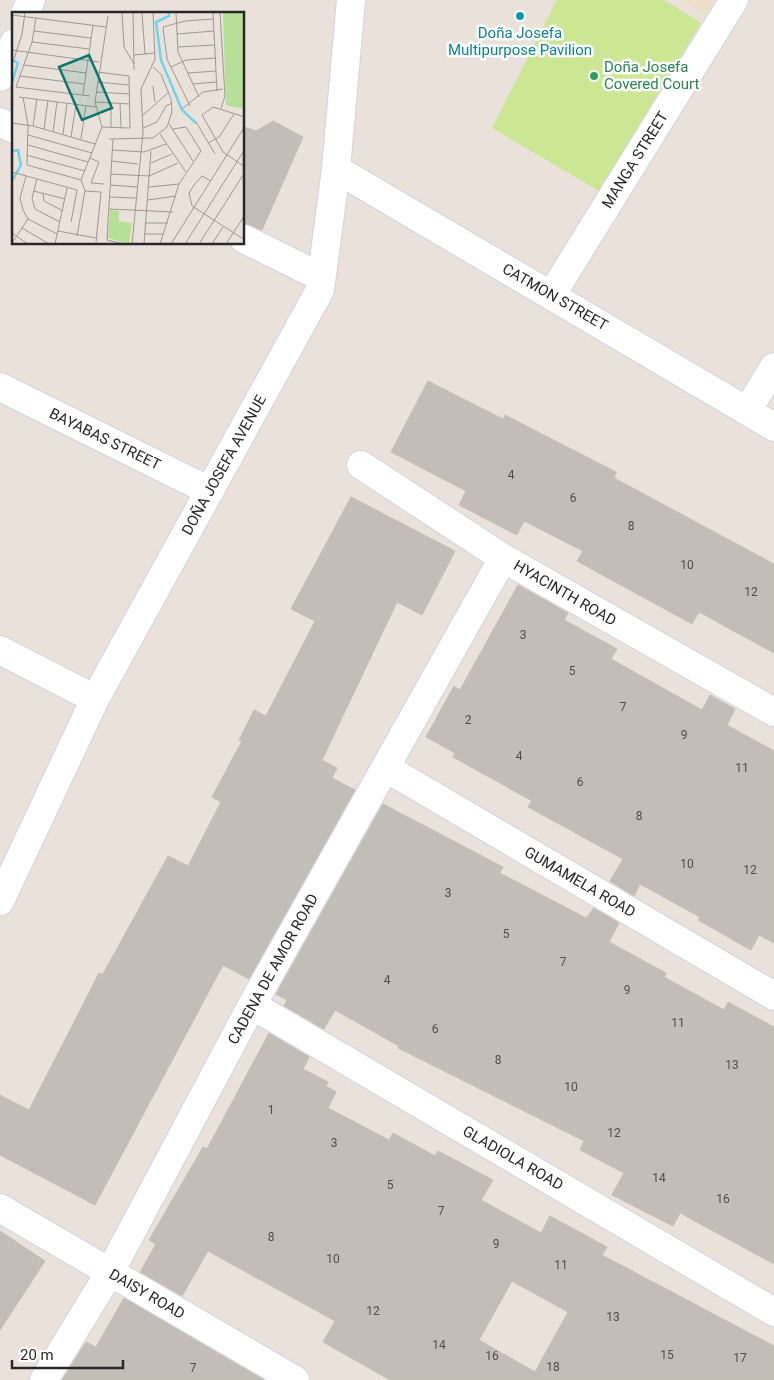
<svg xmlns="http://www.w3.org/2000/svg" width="774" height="1380" viewBox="0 0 774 1380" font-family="Roboto,sans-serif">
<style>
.education{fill:#ecdec9}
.pitch{fill:#cbe793}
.building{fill:#c2bdb6;stroke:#c5beb4;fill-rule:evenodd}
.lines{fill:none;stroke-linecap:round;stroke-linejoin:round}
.minor-casing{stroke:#cfd4e1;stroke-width:30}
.minor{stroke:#fff;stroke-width:28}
.culture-dot{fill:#0f9aa8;stroke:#fff;stroke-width:2}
.leisure-dot{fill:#2e9e5b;stroke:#fff;stroke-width:2}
.labels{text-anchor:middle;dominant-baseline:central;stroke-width:5;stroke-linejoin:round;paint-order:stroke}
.number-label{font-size:12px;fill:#4e4d4c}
.culture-label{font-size:15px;fill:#0d838f;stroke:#fff}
.leisure-label{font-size:15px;fill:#27864d;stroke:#fff;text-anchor:start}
.street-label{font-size:15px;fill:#282828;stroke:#fff}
.inset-river{fill:none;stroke:#6ed5eb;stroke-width:2.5}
.inset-road{fill:none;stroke:#9c9893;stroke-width:1}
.view{fill:#0f766e;fill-opacity:0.15;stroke:#0f766e;stroke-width:2.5}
.inset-edge{fill:none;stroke:#282828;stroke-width:2.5}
</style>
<rect width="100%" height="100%" fill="#eae2da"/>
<!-- education -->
<path class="education" d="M682,0H714L705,15Z"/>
<!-- pitch -->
<path class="pitch" d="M557,0H664L701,23L599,191L492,128Z"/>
<!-- building -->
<path class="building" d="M273,121L303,137L262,230L244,224V127L256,131Z
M428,381L503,419L505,415L616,472L614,478L774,564V653L699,612L692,624L577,561L583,551L524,521L517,535L459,505L466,491L391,452Z
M351,497L455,551L422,615L397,602L322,760L337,768L332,778L355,790L249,979L223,965L95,1205L0,1155V1095L29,1110L99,973L103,974L168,856L188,866L221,802L212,797L242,741L239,740L254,710L266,716L315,621L291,609Z
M518,585L568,613L564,620L617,649L611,659L702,710L710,695L735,709L727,725L774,751V943L759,935L751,950L698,920L700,917L640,884L634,896L610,881L623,859L528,807L532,801L453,757L455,753L426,737L454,686L460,690Z
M383,804L503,867L500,873L586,918L594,908L619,923L609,942L666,973L664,977L724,1010L728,1002L774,1027V1264L680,1213L673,1226L612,1195L624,1173L580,1150L584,1141L398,1048L399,1046L335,1010L324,1029L284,1006L287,1000L276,994Z
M269,1033L309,1057L303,1069L328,1082L326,1086L336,1092L328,1108L389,1140L393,1133L435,1156L438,1151L493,1180L481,1200L541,1233L550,1216L607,1247L602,1255L774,1346V1380H390L323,1342L335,1321L208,1251L182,1296L140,1272L156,1244L149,1240L203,1147L207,1149ZM512,1281L568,1312L535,1372L479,1340Z
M0,1231L45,1261L0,1330Z
M124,1298L264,1380H62L86,1342L96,1347Z"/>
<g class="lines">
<defs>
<path id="minor" d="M25,14L31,0
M0,77L14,43
M0,122L14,129
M336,169L774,427
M244,239L321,277
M552,294L734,0
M0,387L210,491
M747,411L774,367
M361,465L503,558L774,712
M0,650L95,699
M386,768L774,996
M0,901L95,699L320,290L336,169L351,0
M252,1005L774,1312
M0,1208L295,1380
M44,1380L110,1272L252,1005L503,558"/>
</defs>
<!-- minor casing -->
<use href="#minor" class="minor-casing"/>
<!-- minor -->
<use href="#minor" class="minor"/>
</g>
<!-- markers -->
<circle class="culture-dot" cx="520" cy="16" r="5"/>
<circle class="leisure-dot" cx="594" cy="76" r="5"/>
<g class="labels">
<!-- number labels -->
<g class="number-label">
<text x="511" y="475">4</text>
<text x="573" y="498">6</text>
<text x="631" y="526">8</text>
<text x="687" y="565">10</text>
<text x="751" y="592">12</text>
<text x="523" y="635">3</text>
<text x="572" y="671">5</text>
<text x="623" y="707">7</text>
<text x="468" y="720">2</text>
<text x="684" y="735">9</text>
<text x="519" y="756">4</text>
<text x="742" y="768">11</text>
<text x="580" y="782">6</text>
<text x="639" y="816">8</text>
<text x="687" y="864">10</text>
<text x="750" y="870">12</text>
<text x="448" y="893">3</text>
<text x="506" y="934">5</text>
<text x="563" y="962">7</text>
<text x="387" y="980">4</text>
<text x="627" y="990">9</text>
<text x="678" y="1023">11</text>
<text x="435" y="1029">6</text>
<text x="498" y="1060">8</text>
<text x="732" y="1065">13</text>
<text x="571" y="1087">10</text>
<text x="271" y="1110">1</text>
<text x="614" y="1133">12</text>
<text x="334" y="1143">3</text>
<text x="659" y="1178">14</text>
<text x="390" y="1185">5</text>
<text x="723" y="1199">16</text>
<text x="441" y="1211">7</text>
<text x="271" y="1237">8</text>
<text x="496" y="1244">9</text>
<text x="333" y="1259">10</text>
<text x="561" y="1265">11</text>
<text x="373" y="1311">12</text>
<text x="613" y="1317">13</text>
<text x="439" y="1345">14</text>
<text x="667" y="1355">15</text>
<text x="492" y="1356">16</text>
<text x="740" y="1358">17</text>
<text x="553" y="1367">18</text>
<text x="193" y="1368">7</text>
</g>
<!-- culture labels -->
<g class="culture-label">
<text x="520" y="33">Doña Josefa<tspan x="520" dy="17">Multipurpose Pavilion</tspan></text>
</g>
<!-- leisure labels -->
<g class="leisure-label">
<text x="604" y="67">Doña Josefa<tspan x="604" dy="17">Covered Court</tspan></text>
</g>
<!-- street labels -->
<g class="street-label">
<text transform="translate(635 160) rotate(-58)">MANGA STREET</text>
<text transform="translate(555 297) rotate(30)">CATMON STREET</text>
<text transform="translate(105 439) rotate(26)">BAYABAS STREET</text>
<text transform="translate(224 465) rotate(-61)">DOÑA JOSEFA AVENUE</text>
<text transform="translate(565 593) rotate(30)">HYACINTH ROAD</text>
<text transform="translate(580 882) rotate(30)">GUMAMELA ROAD</text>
<text transform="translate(273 969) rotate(-61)">CADENA DE AMOR ROAD</text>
<text transform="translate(513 1158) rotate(30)">GLADIOLA ROAD</text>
<text transform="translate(147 1294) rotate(30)">DAISY ROAD</text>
</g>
</g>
<!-- overview -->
<g transform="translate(12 12)">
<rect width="232" height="232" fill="#eae2da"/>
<path d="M211,1H232V97L214,93ZM98,198L107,199V209L120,211L117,232L96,226Z" fill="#b6e097"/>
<path class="inset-river" d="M157,1V4L144,10L149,48L170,98L184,111M0,48L6,51L0,70M0,139L6,138L9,153L0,169"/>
<path class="inset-road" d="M110,1L112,35L122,52M121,1L122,58M130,1L133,42M164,1L166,40L187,85M201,1L205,79M208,1L213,84L209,97M0,3L94,15M24,6L20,30L4,75L78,84M22,19L79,26M165,22L202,19M20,30L77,37M166,35L202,33M0,38L87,50M122,43L143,41M0,53L10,22L13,1M12,53L74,61M159,55L174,48L204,46M85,60L117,64L118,116L90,115M176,61L204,59M8,64L72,72M85,70L117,73M181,72L204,70M141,74L143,90M84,80L118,82M71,82L81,14M7,85L84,95M11,85L16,113L15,153L69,168M83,90L118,92M99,91V115M108,92L109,115M178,94L155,47L151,15L173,9L201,7M170,97L191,80L211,77M130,104L157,80M233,105L201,95L190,103L211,140L233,155M184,110L203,142M0,111L21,114L83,132M157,112L181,149M21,114L25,87M131,116L145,110L154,94L160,91M32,117L36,88M41,120L45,90M51,122L55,91M148,122L174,160M16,123L80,141M59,125L64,92M69,127L74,93M97,127L141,126L155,115L160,100L159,87L149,62L141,55M101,127L95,228L112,232M196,131L207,125L222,102M16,133L76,150M100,138L132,140L154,132M14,143L73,159M78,146L87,150L79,171L92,172M99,149L126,152M139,151L160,142M0,160L65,178L59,210M98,162L137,164L166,151M14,164L8,186L11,198L16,207L45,222M25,167L20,186L23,197L48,210M199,169L190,164L182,173L177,181L180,194L233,228M98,173L125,175M137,175L167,172M22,179L53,187M73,179L89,180L84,230M31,181L32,189L51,199M98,185L124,186M136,188L164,184M97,197L161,200M133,211H156M10,216L37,232M46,219L84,226M0,221L16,232M133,222H152M65,224L73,179L69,168L90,115L83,90L96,4M0,231L16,207M43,232L55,176M120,232L131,120L129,77L143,47L141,1M132,232L139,139M148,232L167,172L189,139L174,115L161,117M159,232L233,114M173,232L233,137M187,232L233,160M200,232L211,215M214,232L233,203"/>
<path class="view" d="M77,43L100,96L70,108L47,55Z"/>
<rect width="232" height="232" class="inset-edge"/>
</g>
<!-- scale -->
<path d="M12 1360v8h111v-8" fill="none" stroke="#282828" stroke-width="2.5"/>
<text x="20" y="1360" font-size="15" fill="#282828" stroke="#ffffff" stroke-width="4" paint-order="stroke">20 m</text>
</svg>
